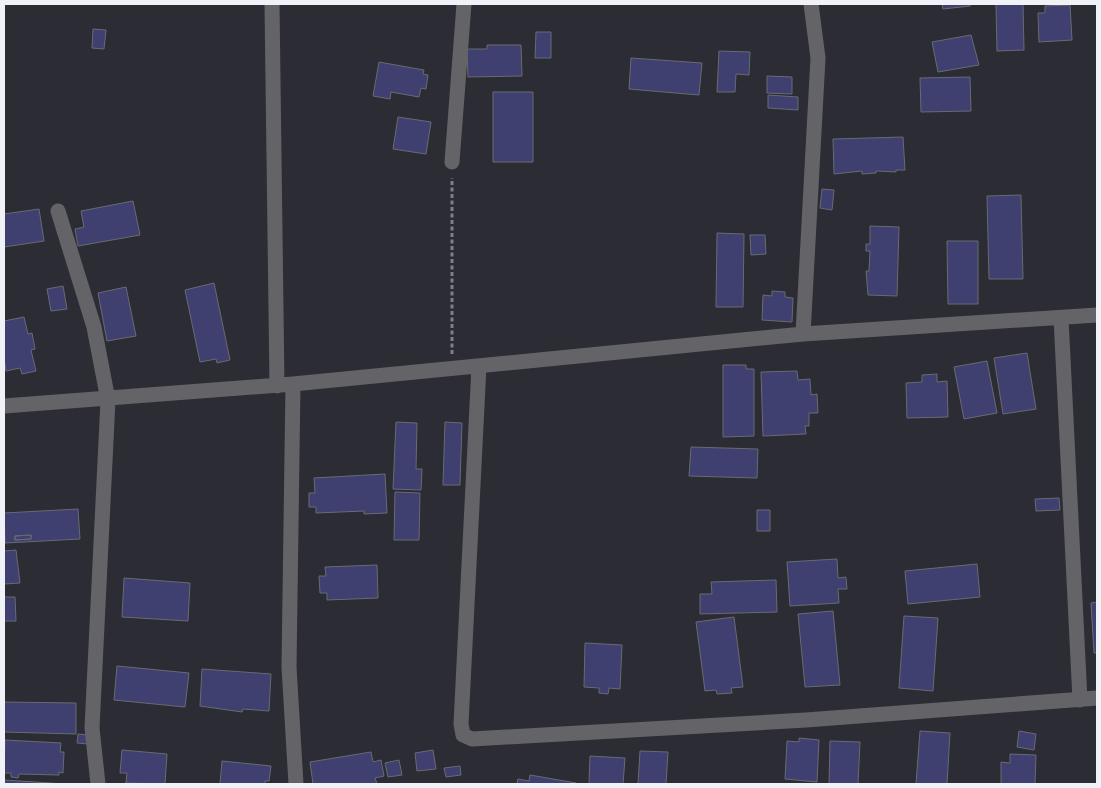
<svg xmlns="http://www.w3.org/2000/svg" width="1101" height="788" viewBox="0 0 1101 788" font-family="'Alegreya Sans',sans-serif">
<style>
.building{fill:#3f3f70;stroke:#696a72;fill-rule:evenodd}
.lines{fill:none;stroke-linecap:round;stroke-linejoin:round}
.path{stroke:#7e7f85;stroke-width:3;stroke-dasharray:4 2.5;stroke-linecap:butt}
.minor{stroke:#646468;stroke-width:15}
</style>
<rect width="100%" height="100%" fill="#2c2d34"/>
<!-- building -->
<path class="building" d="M942,4H970V6L943,9Z
M996,4H1023L1024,50L997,51Z
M1070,5L1072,40L1039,42L1038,13H1045V6Z
M93,29L106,30L104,49L92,48Z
M536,32H551V58H535Z
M971,35L979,65L938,72L932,42Z
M487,45H521L522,76L468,77L467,49H487Z
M719,51L750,52L749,75L736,74L735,92H717Z
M631,58L702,63L699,95L629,89Z
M379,62L424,70L423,74L428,75L426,89L421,88L419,97L391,92L390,99L373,96Z
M767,76L792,77V94L767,93Z
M970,77L971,111L921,112L920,78Z
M493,92H533V162H493Z
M768,95L798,97V110L768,108Z
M398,117L431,122L426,154L393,149Z
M903,137L905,170H896V172L876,171V173L862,174V171L834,174L833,139Z
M822,189L834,190L832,210L820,208Z
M1021,195L1023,279H989L987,196Z
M133,201L140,235L78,246L75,229L84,227L81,211Z
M39,209L44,241L4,247V214Z
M870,226L899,227L897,296L868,295L866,271H869L870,251H866V244H870Z
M717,233L744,234L743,307H716Z
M750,235H765L766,254L751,255Z
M947,241H978V304H948Z
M214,283L230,360L217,363L216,359L200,362L185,290Z
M63,286L67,309L51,311L47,289Z
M126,287L136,336L107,341L98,293Z
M772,291L785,292V297L793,298L792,322L762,320L763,295L772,296Z
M24,317L28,334L32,333L35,349L31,350L36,371L22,374L20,368L6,371L4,359V321Z
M1027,353L1036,409L1003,414L994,358Z
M987,361L997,413L964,419L954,367Z
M723,365H746V369H754V436L723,437Z
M797,371L798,380L810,379L811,395L817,394L818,413H809V426H805L806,434L763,436L761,372Z
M937,374V382L947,381L948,417L907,418L906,383L922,382V375Z
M396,422L417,423L416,469H422L421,490L393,489Z
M445,422L462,423L460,485H443Z
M691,447L758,449L757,478L689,476Z
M385,474L387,513L364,514V511L316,513V507H309V493H315L314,478Z
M395,492L420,493L419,540H394Z
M1059,498L1060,510L1036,511L1035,499Z
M78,509L80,539L5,543L4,513ZM31,535V539L15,540V536Z
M757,510H770V531H757Z
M31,535V539L15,540V536Z
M16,550L20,583L4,584V551Z
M837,559L838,578L846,577L847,589H838L839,603L790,606L787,562Z
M977,564L980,597L908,604L905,571Z
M377,565L378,598L327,600V593H320L319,576H326L325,567Z
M124,578L190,583L188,621L122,617Z
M776,580L777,612L700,614V594H712L711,582Z
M4,597H15L16,621H4Z
M1097,602V653H1094L1091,603Z
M833,611L840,685L805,687L798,614Z
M904,616L938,618L933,691L899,688Z
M734,617L743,687L731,688L732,693L717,694L716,690L705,691L696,622Z
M585,643L622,645L620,689L609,688L608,694L599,693V688L584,687Z
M117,666L189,673L185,707L114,700Z
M202,669L271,674L269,711L243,709L242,712L200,706Z
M4,702L76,703V734L4,732Z
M920,731L950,733L947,784H916Z
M1019,731L1036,734L1034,750L1017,747Z
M78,734L89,735L88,744L77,743Z
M799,738L819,740L817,782L785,779L787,741L799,742Z
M5,740L61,743L60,752H64L63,773L59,772V775L19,774L18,778L11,777V773H4Z
M830,741L860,742L858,784H829Z
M122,750L167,754L165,784L126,783L127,773H120Z
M433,750L436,769L417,771L415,753Z
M640,751L668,752L666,784H638Z
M371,752L373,762L381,760L384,776L375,778L377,784H313L310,762Z
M1010,754L1036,755L1035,784H1001V762L1010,763Z
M590,756L625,758L623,784H589Z
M399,760L402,775L388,777L385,763Z
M222,761L271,766L269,781H265V784H220Z
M460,766L461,775L446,777L444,768Z
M530,775L576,783V784H517L518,779L529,781Z
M4,780L65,784H4Z"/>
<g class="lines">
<!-- path -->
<path class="path" d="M452,354V178"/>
<!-- minor -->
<path class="minor" d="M272,4L277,386
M452,162L464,4
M58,211L94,327L108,400L92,728L98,784
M1061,318L1080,700
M803,334L818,58L811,4
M479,366L461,724L463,735L472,739L806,720L1097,698
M293,384L289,667L296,784
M4,406L293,384L803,334L1097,315"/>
</g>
<!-- border -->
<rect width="1101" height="788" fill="none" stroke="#f1f2f7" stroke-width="10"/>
</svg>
